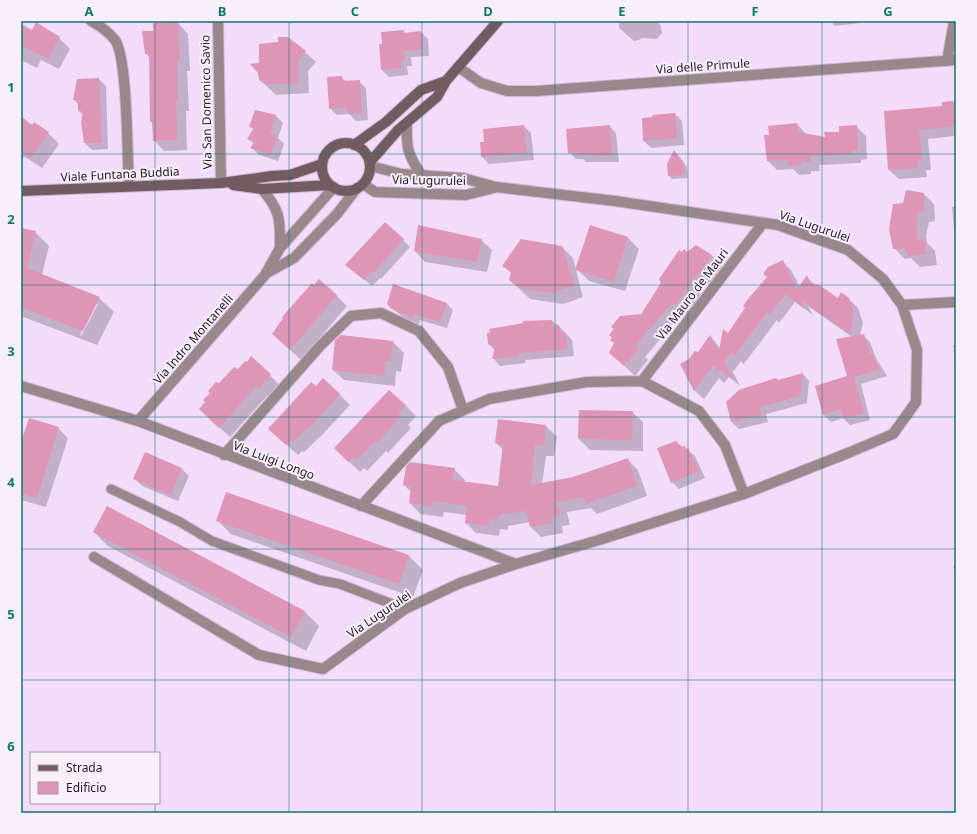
<svg xmlns="http://www.w3.org/2000/svg" width="977" height="834" viewBox="0 0 977 834" font-family="'Noto Sans',sans-serif">
<style>
.shadow{fill:#0003;fill-rule:evenodd}
.building{fill:#df95b6}
.lines{fill:none;stroke-linecap:round;stroke-linejoin:round}
.service-casing{stroke:#ccb9d3;stroke-width:11}
.minor-casing{stroke:#ccb9d3;stroke-width:12}
.secondary-casing{stroke:#ccb9d3;stroke-width:12}
.service{stroke:#98878b;stroke-width:9}
.minor{stroke:#98878b;stroke-width:10}
.secondary{stroke:#725b61;stroke-width:10}
.grid{fill:none;stroke:#0f766e;stroke-width:1;stroke-opacity:0.55}
.labels{text-anchor:middle;dominant-baseline:central;stroke-width:4;stroke-linejoin:round;paint-order:stroke}
.street-label{font-size:12px;fill:#211924;stroke:#f8effb}
.neatline{fill:none;stroke:#0f766e;stroke-width:1.5}
.grid-label{font-size:13px;text-anchor:middle;font-weight:bold;fill:#0f766e}
</style>
<rect width="100%" height="100%" fill="#f2dcfa"/>
<!-- shadow -->
<path class="shadow" d="M619,21H656L661,26L662,33L657,39L642,38L639,40L634,41L619,28Z
M831,21H859L860,23L835,26Z
M178,23L188,34L190,71H187L189,111H186L187,150L164,151L154,140L153,124L151,121L150,58L146,54L155,32Z
M21,28L59,38L70,49L59,69L41,60L37,68L21,60Z
M404,31L406,34L421,32L428,39L429,56L411,57L412,66H407L408,75L389,77L382,70L383,45Z
M305,52L316,62L308,71L309,93L276,95L260,80V64Z
M342,78L346,81H359L366,88L368,120L356,121L349,114L337,115L330,108Z
M99,79L106,86L108,149L92,150L85,143L83,115L79,111V105L74,100L78,80Z
M956,102V139L954,136L928,139L931,170H926L927,177L899,179L889,170L885,112L943,107V103Z
M256,110L276,116L283,123L278,138L284,144L278,161L259,155L252,148L254,144L248,139L254,130L251,127Z
M675,114L682,121L684,145L651,148L644,141Z
M21,120L48,133L59,144L42,168L25,157L21,159Z
M797,124L806,134L826,138L856,126L866,136L867,159L861,160V163L819,165L820,171H811V174L799,175L793,169L777,170L768,161L770,136Z
M524,126L531,133L534,160L489,164L482,157L485,142Z
M609,126L616,133L619,162H586L583,159H576L569,152Z
M677,155L687,167L688,178L672,179L669,176Z
M924,194L934,204L935,221L929,222L926,236L927,243L935,251L937,265L920,267L911,258L905,259L894,248L904,204Z
M956,206V251L952,207Z
M385,223L410,247L381,279L380,278L372,286L347,265Z
M591,226L628,238L639,249L625,291L589,281L578,270Z
M21,230L35,232L49,246L42,275L99,298L114,312L97,345L21,316ZM96,304H98L81,336L80,335Z
M481,240L492,250L487,272L425,262L415,251Z
M696,246L712,256L722,267L710,284L708,282L687,315L683,312L645,357L648,360L635,376L610,352L643,315L682,254H687Z
M562,247L573,258L583,297L563,304L530,299L510,280L512,274L503,265Z
M782,261L791,270L800,287L807,277L815,285L838,300L848,298L858,308L863,323L860,335H863L870,342L876,358L887,376L861,384L870,420L850,425L843,418L831,422L824,415L816,387L848,377L852,337L808,306L813,315L795,302L779,323L777,320L747,360L743,364L741,361L733,372L740,386L729,377L724,383L719,378L704,399L695,391L681,364L698,353L710,336L720,348L728,334Z
M336,295L347,306L301,360L284,344Z
M446,303L453,310L447,328L420,320L419,324L405,319L388,304Z
M552,321L559,326L572,340L574,356L525,360L526,363L500,366L494,359L495,351L489,344Z
M341,336L393,342L404,353L401,372L396,371L395,386L344,380L333,370Z
M953,345H956V365L955,364Z
M251,358L281,386L271,399L267,396L230,437L211,420L238,370L248,363Z
M803,374L809,381L807,403L766,414L768,422L739,429L732,422L727,402L744,388L776,379L778,381Z
M316,387L339,394L350,405L323,434L304,452L302,451L298,455L280,439Z
M405,405L416,416L408,425L411,428L388,453L386,451L367,471L364,468L360,472L346,459Z
M632,412L643,422V451L590,450L579,439Z
M499,420L546,426L557,437L554,456H546L542,484L573,478L627,459L638,470L647,496L597,514L591,508L567,512L570,525L562,526L563,533L541,537L531,527L530,522L508,526V530L500,529L499,536L476,533L466,523L467,515L444,512L443,517L420,514L410,503L411,492L404,485L454,469L465,480L464,482L499,487L503,450L496,443Z
M58,428L68,438L46,507L21,500V446Z
M676,442L695,456L705,478L679,489L672,482Z
M146,453L182,469L189,476L178,501L142,486L134,478Z
M107,507L305,612L319,626L306,651L108,546L94,532Z
M217,520L409,556L423,570L413,597L231,534Z
M956,565V573L953,566Z"/>
<!-- building -->
<path class="building" d="M36,22L60,37L48,59L21,45V24L32,30Z
M178,22L180,61H177L178,100L176,101L177,140L153,141L152,122H150L149,54H145L142,31H153V23Z
M404,30V33L421,31L423,49L404,51L405,59L401,60L402,68L381,70L379,44H382L381,32Z
M278,37H288L306,51L298,60L299,83L265,84L259,80L258,73L250,64L259,63V44L278,42Z
M342,76V81L360,80L362,113L348,114L347,107L329,109L327,77Z
M99,78L102,143H84L81,122L83,111H78V100H73L77,79Z
M950,101L956,102V126L919,130L922,161H917L918,168L888,170L884,111L942,106V102Z
M255,110L276,115L270,134L277,136L271,155L250,148L255,141L247,139L254,128L249,127Z
M675,113L677,138L643,141L642,118L652,117L653,115Z
M21,116L32,125L34,122L49,132L31,158L21,151Z
M797,123L798,132L825,137L824,132H839V126L857,125L858,150L852,151V154L810,156L811,162H802V164L788,166V160L767,161L764,135H769L768,126Z
M524,125L527,153L481,157L480,142H484L483,129Z
M610,125L612,155L594,156L593,154L578,156V152L568,153L566,129Z
M674,150L684,163L685,175L668,176L667,164Z
M906,190L924,193V211H918L916,225L918,240L925,239L926,254L908,256V253H905V248L893,249L889,229L893,204L903,203Z
M385,222L404,239L373,273L372,272L364,280L345,265Z
M418,225L482,239L477,262L414,251Z
M590,225L628,237L614,282L575,270Z
M21,228L36,231L27,268L100,297L83,331L21,307Z
M521,239L562,246L575,286L551,293L519,288L509,280L511,272L502,266Z
M696,245L712,255L699,274L697,273L676,305L672,303L635,346L638,349L624,366L609,353L614,343L610,340L612,338L609,335L614,329L611,327L620,316L642,314L643,311L661,283L659,279L679,250L682,252L684,249L687,252Z
M783,260L797,289L807,275L811,284L819,285L838,298L841,292L849,298L854,313L850,334L801,300L805,309L786,294L770,314L767,312L738,351L734,356L732,352L724,362L734,380L719,369L715,375L716,367L714,365L694,391L680,364L689,359L695,351L698,352L710,335L719,351L723,329L728,333L745,308L743,306L748,299L767,277L763,274L768,267Z
M319,279L337,295L290,350L272,334L283,318L282,317L312,283L314,285Z
M393,284L447,303L440,322L413,314L412,318L392,309L387,304Z
M552,320L553,326L559,325L561,333L565,332L568,349L519,353V356L492,359L495,347L488,344L487,333H490L489,329L523,323L522,321Z
M864,334L870,354H872L880,369L854,377L864,413L843,419L841,409L823,415L815,386L847,376L836,339Z
M341,335L393,341L391,361H386L384,376L332,370L335,340Z
M251,356L271,374L259,389L256,386L219,428L199,409L205,402L203,400L210,393L208,391L216,382L219,383L234,367L238,369L245,361L247,362Z
M803,373L800,396L760,407L762,415L731,422L726,402L739,390L776,378L778,380Z
M323,378L340,394L313,424L292,442L291,441L286,445L268,429L311,382L316,386Z
M389,390L406,405L398,413L401,416L377,443L375,441L356,461L354,457L348,462L334,448Z
M579,410L633,411L632,440L578,439Z
M29,418L59,427L37,498L21,493V442Z
M498,419L546,425L544,446L535,445L531,485L573,477L628,458L637,486L586,504L584,497L557,502L560,514L552,516L553,523L530,527L526,511L498,515L497,520L489,519L488,526L465,523L467,506L433,501L432,507L409,503L411,486L403,485L406,467L410,462L455,468L453,480L498,486L503,444L495,443Z
M676,441L681,447L685,446L686,449L688,448L699,471L671,483L657,448Z
M145,452L182,468L171,495L133,479Z
M226,492L409,555L399,584L216,521Z
M107,506L305,611L291,637L93,532Z"/>
<g class="lines">
<defs>
<path id="service" d="M111,489L180,522L212,541L319,580L340,584L405,609"/>
<path id="minor" d="M91,21C100,26 109,32 115,40C128,58 127,159 129,186
M218,21L221,183
M947,61L954,21
M458,67L481,83L507,91H536L956,60
M407,123C406,149 408,155 422,176
M363,184L375,192L466,195L494,188
M262,189C281,212 280,219 280,248
M267,273L294,258L337,214L357,188
M902,305L956,302
M642,381L763,223
M21,386L138,421L516,564
M138,421L265,275L280,248L334,187
M224,455L320,346L351,316L381,313L419,331L448,367L463,410
M361,506L439,421L489,399L587,382L642,381L699,411L725,445L744,494
M94,557L259,655L323,669L405,609L460,583L516,564L599,540L744,494L848,453L893,434L916,402L917,350L902,305L883,279L848,250L778,225L615,201L496,187L463,178L402,174L370,166"/>
<path id="secondary" d="M322 167a24 24 0 1 1 48 0a24 24 0 1 1-48 0Z
M354,145L386,122L421,90L446,81
M370,162L398,130L437,97L446,81L498,21
M233,185L262,189L330,185
M21,191L221,183L272,176L290,175L322,164"/>
</defs>
<!-- service casing -->
<use href="#service" class="service-casing"/>
<!-- minor casing -->
<use href="#minor" class="minor-casing"/>
<!-- secondary casing -->
<use href="#secondary" class="secondary-casing"/>
<!-- service -->
<use href="#service" class="service"/>
<!-- minor -->
<use href="#minor" class="minor"/>
<!-- secondary -->
<use href="#secondary" class="secondary"/>
</g>
<!-- grid -->
<path class="grid" d="M155,21V753M289,21V813M422,21V813M555,21V813M688,21V813M822,21V813M21,154H956M21,285H956M21,417H956M21,549H956M21,680H956M155,803V813"/>
<g class="labels">
<!-- street labels -->
<g class="street-label">
<text transform="translate(703 66) rotate(-4)">Via delle Primule</text>
<text transform="translate(206 102) rotate(-91)">Via San Domenico Savio</text>
<text transform="translate(120 174) rotate(-3)">Viale Funtana Buddia</text>
<text transform="translate(429 180) rotate(1)">Via Lugurulei</text>
<text transform="translate(815 226) rotate(19)">Via Lugurulei</text>
<text transform="translate(692 294) rotate(-53)">Via Mauro de Mauri</text>
<text transform="translate(193 339) rotate(-49)">Via Indro Montanelli</text>
<text transform="translate(274 460) rotate(21)">Via Luigi Longo</text>
<text transform="translate(379 614) rotate(-34)">Via Lugurulei</text>
</g>
</g>
<!-- border -->
<rect width="977" height="834" fill="none" stroke="#f8effb" stroke-width="44"/>
<!-- legend -->
<rect x="30" y="752" width="130" height="52" fill="#f8effb" stroke="#a299a5"/>
<rect x="38" y="765" width="20" height="6" fill="#725b61" stroke="#a299a5"/>
<text x="66" y="772" font-size="12" fill="#211924">Strada</text>
<rect x="38" y="782" width="20" height="12" fill="#df95b6" stroke="#a299a5"/>
<text x="66" y="792" font-size="12" fill="#211924">Edificio</text>
<rect x="22" y="22" width="933" height="790" class="neatline"/>
<g class="grid-label">
<text x="89" y="16">A</text>
<text x="222" y="16">B</text>
<text x="355" y="16">C</text>
<text x="488" y="16">D</text>
<text x="622" y="16">E</text>
<text x="755" y="16">F</text>
<text x="888" y="16">G</text>
<text x="11" y="92">1</text>
<text x="11" y="224">2</text>
<text x="11" y="356">3</text>
<text x="11" y="487">4</text>
<text x="11" y="619">5</text>
<text x="11" y="751">6</text>
</g>
</svg>
